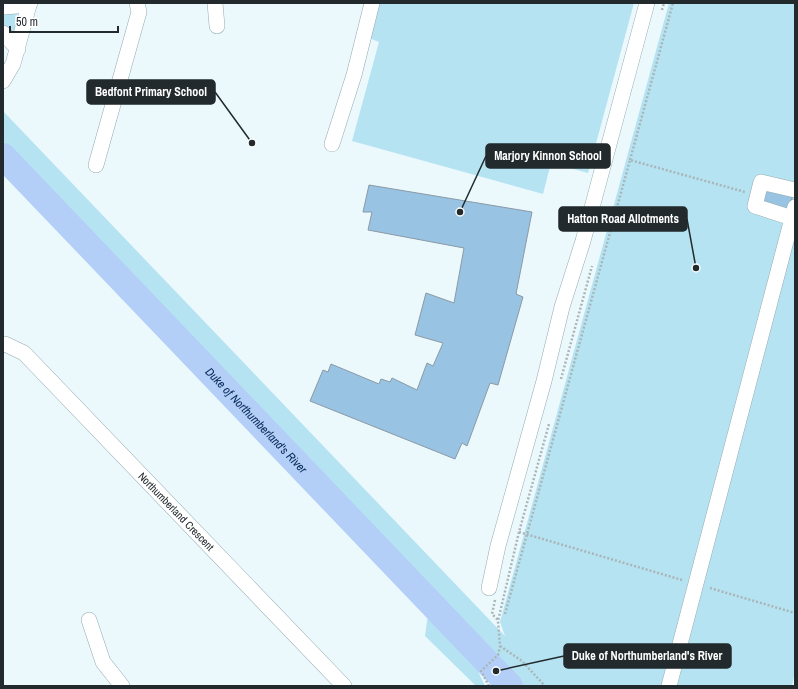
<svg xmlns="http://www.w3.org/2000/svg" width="798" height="689" viewBox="0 0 798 689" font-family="'Archivo Narrow',sans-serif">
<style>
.green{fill:#b5e3f2}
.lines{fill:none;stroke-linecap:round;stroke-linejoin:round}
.river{stroke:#b4cff7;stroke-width:26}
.building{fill:#98c3e2;stroke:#8a9aa6}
.minor-casing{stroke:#96abb2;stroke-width:16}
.path{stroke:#a9b5b8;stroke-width:2.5;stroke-dasharray:2 2;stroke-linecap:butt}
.minor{stroke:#fff;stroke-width:15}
.labels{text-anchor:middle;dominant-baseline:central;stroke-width:3;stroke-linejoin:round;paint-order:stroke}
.street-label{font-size:11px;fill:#222a2d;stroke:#fff}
.water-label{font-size:12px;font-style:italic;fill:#052756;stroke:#fff}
.leader{fill:none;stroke:#222a2d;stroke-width:1.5}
.callout-dot{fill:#222a2d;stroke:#fff;stroke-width:1.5}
.callout{fill:#222a2d;stroke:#222a2d;stroke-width:1.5}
.callout-label{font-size:12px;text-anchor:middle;font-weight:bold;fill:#fff}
</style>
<rect width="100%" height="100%" fill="#ebf9fd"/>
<!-- green -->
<path class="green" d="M379,3H634L588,173L551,163L543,194L352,141L379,42L369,38Z
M669,3H795V671L792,686H524L3,141V111L505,636L500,622Z
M3,13L17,14L19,16L18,29L12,34L3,27Z
M428,614L472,659L479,669L478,671L485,686H476L425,636Z
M485,672L499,686H493L484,673Z"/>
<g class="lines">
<!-- river -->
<path class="river" id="s1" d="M3,156L510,686"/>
</g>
<!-- building -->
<path class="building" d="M369,185L532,212L516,294L523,297L498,385L490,383L467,446L462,443L455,459L310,401L323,370L328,372L331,364L379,384L381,379L390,382L392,378L417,390L427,363L433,366L443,343L415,335L426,293L454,303L464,248L368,230L372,212H363Z
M766,187L793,195L788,211L761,203Z"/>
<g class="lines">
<defs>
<g id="minor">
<path d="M215,3L217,26"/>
<path d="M3,7L29,5L30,3"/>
<path d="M3,33L18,49"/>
<path d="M3,81L13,64L29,5"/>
<path d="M332,144L354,75L372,3"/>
<path d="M96,165L139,12L137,3"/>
<path d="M792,218L755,206L761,182L795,190"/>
<path id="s2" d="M3,345L5,344L24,353L344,686"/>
<path d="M489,588L498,546L544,381L562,307L583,241L647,3"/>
<path d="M89,620L103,662L122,686"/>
<path d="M669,686L795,207"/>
</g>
</defs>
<!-- minor casing -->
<use href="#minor" class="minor-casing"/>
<!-- path -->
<path class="path" d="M662,10L664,3
M630,160L673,3
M561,379L592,266
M519,532L682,580
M710,588L795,613
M495,600L492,614L498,620
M505,614L630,160L745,192
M500,646L522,661L545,686
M489,686L481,671L498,655L500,646L498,621L519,532L549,424"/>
<!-- minor -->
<use href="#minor" class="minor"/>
</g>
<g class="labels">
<!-- street labels -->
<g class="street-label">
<text stroke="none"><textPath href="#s2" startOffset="243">Northumberland Crescent</textPath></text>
</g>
<!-- water labels -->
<g class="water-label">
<text stroke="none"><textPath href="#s1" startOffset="366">Duke of Northumberland's River</textPath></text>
</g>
</g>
<!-- callouts -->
<path class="leader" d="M252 143L215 92M460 212L486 156M696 268L687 219M496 671L564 656"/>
<g class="callout-dot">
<circle cx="252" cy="143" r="4"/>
<circle cx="460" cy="212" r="4"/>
<circle cx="696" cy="268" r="4"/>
<circle cx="496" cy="671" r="4"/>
</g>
<g class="callout">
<rect x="87" y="80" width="128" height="24" rx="4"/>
<rect x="486" y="144" width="124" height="24" rx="4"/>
<rect x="559" y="207" width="128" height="24" rx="4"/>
<rect x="564" y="644" width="167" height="24" rx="4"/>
</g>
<g class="callout-label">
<text x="151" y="96">Bedfont Primary School</text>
<text x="548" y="160">Marjory Kinnon School</text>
<text x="623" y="223">Hatton Road Allotments</text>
<text x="647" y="660">Duke of Northumberland's River</text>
</g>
<!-- border -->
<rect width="798" height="689" fill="none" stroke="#222a2d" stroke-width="8"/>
<!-- scale -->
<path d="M10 26v6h108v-6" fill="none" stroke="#222a2d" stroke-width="2"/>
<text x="16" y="26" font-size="12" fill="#222a2d" stroke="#ffffff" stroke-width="3" paint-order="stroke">50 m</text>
</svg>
